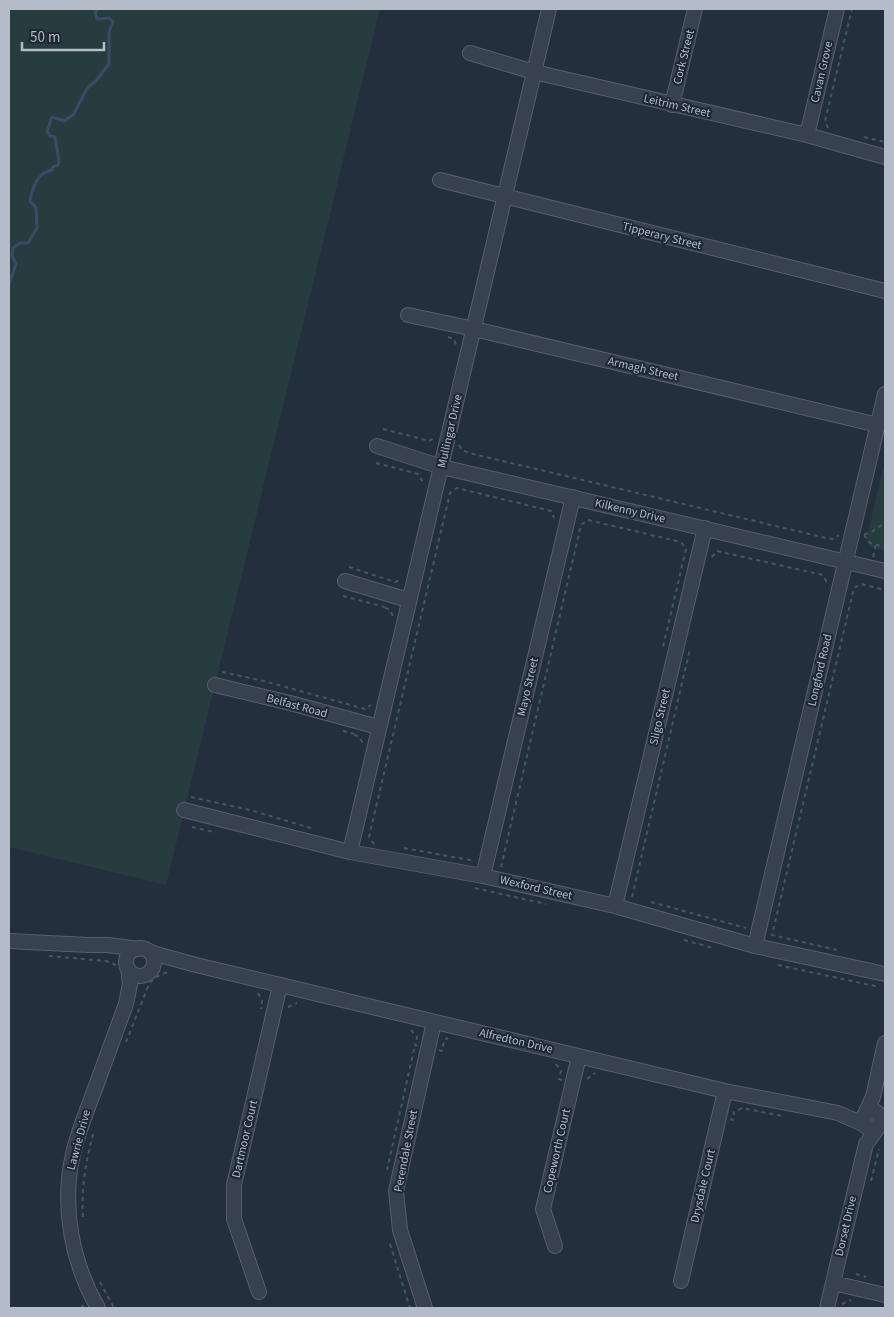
<svg xmlns="http://www.w3.org/2000/svg" width="894" height="1317" viewBox="0 0 894 1317" font-family="'Source Sans 3',sans-serif">
<style>
.green{fill:#263c3f}
.lines{fill:none;stroke-linecap:round;stroke-linejoin:round}
.stream{stroke:#394c67;stroke-width:3}
.minor-casing{stroke:#565f6c;stroke-width:16}
.path{stroke:#44595c;stroke-width:2;stroke-dasharray:4 4;stroke-linecap:butt}
.minor{stroke:#38414e;stroke-width:14}
.labels{text-anchor:middle;dominant-baseline:central;stroke-width:4;stroke-linejoin:round;paint-order:stroke}
.street-label{font-size:12px;fill:#b4bcc9;stroke:#1d2633}
</style>
<rect width="100%" height="100%" fill="#242f3e"/>
<!-- green -->
<path class="green" d="M9,9H380L166,885L9,847Z
M885,459V551L870,547L866,541Z"/>
<g class="lines">
<!-- stream -->
<path class="stream" d="M9,284L16,264L12,256L13,248L20,243H28L37,228L36,208L30,201C32,188 38,172 52,170L53,167L58,165L59,161L55,137L50,136L47,131L52,117L64,121L73,115L88,87L96,81L109,64V32L113,22L109,18L97,19L95,12L98,9"/>
<defs>
<path id="minor" d="M470,53L534,72L807,135L885,157
M672,105L695,9
M807,135L837,9
M440,180L885,291
M408,315L474,329L878,425
M377,446L442,467L885,571
M345,581L408,600
M215,685L294,704L378,727
M184,810L350,852L483,876L615,906L755,946L885,974
M350,852L549,9
M483,876L573,497
M615,906L705,528
M9,941L88,945H108L139,949
M755,946L885,394
M126 962a14 14 0 1 1 28 0a14 14 0 1 1-28 0Z
M147,950L156,954L196,965L725,1091L838,1113L863,1124
M863 1120a9 9 0 1 1 18 0a9 9 0 1 1-18 0Z
M866,1112L873,1097L885,1043
M555,1246L543,1209L579,1056
M681,1281L725,1091
M833,1283L885,1295
M259,1292L234,1219V1185L280,985
M98,1308C72,1263 61,1206 73,1154C78,1131 88,1108 96,1086C106,1059 116,1031 126,1004L130,984L128,968
M425,1308L400,1230L396,1191L434,1022
M827,1308L866,1144L878,1128"/>
</defs>
<!-- minor casing -->
<use href="#minor" class="minor-casing"/>
<!-- path -->
<path class="path" d="M828,128L825,121L852,9
M864,137L885,142
M448,337L454,339L456,345
M383,429L429,441L436,437
M459,445L462,450L469,453L826,538L834,539L839,535
M376,463L418,474L424,484
M864,534C873,534 877,526 885,524
M864,535L870,543L885,547
M712,557L717,551L823,575L827,583
M873,557L876,544
M349,567L395,582L402,579
M343,596L385,607
M385,608L389,609L393,616
M222,672L264,681L365,709L371,705
M343,731L354,734
M354,735L358,736L363,743
M191,797L250,810L314,829
M192,827L214,832
M374,844L369,837L450,493L457,488L551,511L554,518
M404,848L475,861
M501,867L581,525L588,520L681,542L686,549L663,647
M475,888L546,904
M632,897L690,649
M651,902L746,928
M684,940L713,948
M837,950L772,935L854,588L861,584L885,590
M49,956L106,961L116,965
M778,965L875,986V984
M258,993L262,1001L261,1008H262
M288,1007L297,1003
M411,1030L417,1037L415,1045L417,1046
M126,1042L149,984C154,978 163,972 171,972
M439,1050L442,1051L444,1040L448,1038
M556,1064L561,1071L559,1079L562,1080
M587,1079L595,1073
M730,1119L733,1120L734,1112L742,1108L782,1116
M387,1170L415,1045
M871,1181L879,1149
M83,1217C81,1187 86,1160 94,1131
M390,1244L410,1308
M856,1274L866,1277
M100,1282L114,1308
M842,1304L851,1300
M81,1308L84,1304"/>
<!-- minor -->
<use href="#minor" class="minor"/>
</g>
<g class="labels">
<!-- street labels -->
<g class="street-label">
<text transform="translate(684 57) rotate(-76)">Cork Street</text>
<text transform="translate(822 72) rotate(-77)">Cavan Grove</text>
<text transform="translate(677 106) rotate(13)">Leitrim Street</text>
<text transform="translate(662 236) rotate(14)">Tipperary Street</text>
<text transform="translate(643 369) rotate(13)">Armagh Street</text>
<text transform="translate(450 431) rotate(-77)">Mullingar Drive</text>
<text transform="translate(630 511) rotate(13)">Kilkenny Drive</text>
<text transform="translate(820 670) rotate(-77)">Longford Road</text>
<text transform="translate(528 687) rotate(-77)">Mayo Street</text>
<text transform="translate(297 706) rotate(15)">Belfast Road</text>
<text transform="translate(660 717) rotate(-77)">Sligo Street</text>
<text transform="translate(536 888) rotate(13)">Wexford Street</text>
<text transform="translate(516 1041) rotate(13)">Alfredton Drive</text>
<text transform="translate(245 1139) rotate(-77)">Dartmoor Court</text>
<text transform="translate(79 1140) rotate(-75)">Lawrie Drive</text>
<text transform="translate(406 1151) rotate(-79)">Perendale Street</text>
<text transform="translate(557 1151) rotate(-77)">Copeworth Court</text>
<text transform="translate(703 1186) rotate(-77)">Drysdale Court</text>
<text transform="translate(846 1226) rotate(-77)">Dorset Drive</text>
</g>
</g>
<!-- border -->
<rect width="894" height="1317" fill="none" stroke="#b4bcc9" stroke-width="20"/>
<!-- scale -->
<path d="M22 42v8h82v-8" fill="none" stroke="#b4bcc9" stroke-width="2.5"/>
<text x="30" y="42" font-size="15" fill="#b4bcc9" stroke="#1d2633" stroke-width="4" paint-order="stroke">50 m</text>
</svg>
